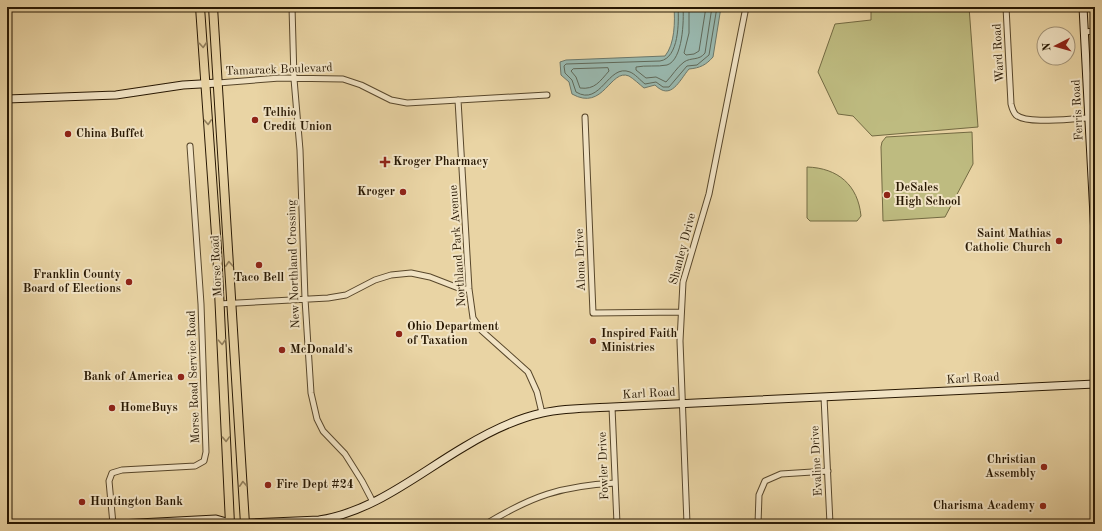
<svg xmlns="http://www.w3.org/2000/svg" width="1102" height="531" viewBox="0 0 1102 531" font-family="'Old Standard TT',serif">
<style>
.green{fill:#bebb80;stroke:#736a42}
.water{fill:#99b7ad;stroke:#6c7769}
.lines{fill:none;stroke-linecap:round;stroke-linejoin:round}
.shore{stroke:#606858;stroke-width:1}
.street-casing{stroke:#58472b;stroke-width:7}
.secondary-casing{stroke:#281803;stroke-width:9}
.primary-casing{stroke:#281803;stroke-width:10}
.street{stroke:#f1e3c4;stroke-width:5}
.secondary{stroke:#f1e3c4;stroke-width:7}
.primary{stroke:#e9d4a4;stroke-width:8}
.oneway{stroke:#927f5c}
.poi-dot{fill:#8f2418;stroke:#f1e3c4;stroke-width:1.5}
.labels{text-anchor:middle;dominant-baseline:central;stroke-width:4;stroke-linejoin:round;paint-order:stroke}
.street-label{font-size:12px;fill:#281803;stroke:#f1e3c4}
.poi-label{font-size:12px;font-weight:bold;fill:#281803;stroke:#f1e3c4;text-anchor:start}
</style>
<rect width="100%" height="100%" fill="#e9d4a4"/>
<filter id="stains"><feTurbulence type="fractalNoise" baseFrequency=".005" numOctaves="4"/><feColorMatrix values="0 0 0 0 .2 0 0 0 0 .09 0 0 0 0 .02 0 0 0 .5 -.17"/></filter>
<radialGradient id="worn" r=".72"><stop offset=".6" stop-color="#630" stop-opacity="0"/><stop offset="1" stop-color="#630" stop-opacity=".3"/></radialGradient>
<!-- green -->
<path class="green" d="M871,7H969L978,127L872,136L853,116L838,114L818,72L835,24L871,20Z
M972,132L973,164L945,217L883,221L881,147L882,142L886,137Z
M807,167C838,168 858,185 861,216L857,221H810L807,218Z"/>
<!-- water -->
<path class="water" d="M674,7H721L713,57C706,65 700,68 689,69C679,81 671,101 655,85L644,88C639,84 634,79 629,76C610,68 604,112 572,94L569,82L561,75L560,62L566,60L665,56C675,44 675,21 674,7Z"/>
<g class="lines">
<!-- shore -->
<path class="shore" d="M678,7C679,22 679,58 660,61L566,64L564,66L565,73L572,80L576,92C601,107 608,63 630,72C635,74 640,80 645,84L656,82L663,87H669L687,66L697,65L709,55L717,7
M683,7C684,20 683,60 667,65C657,67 646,65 636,67V70L646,78L656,77L666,82C672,76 677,67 684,62C691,57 699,61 705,53L712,7
M689,7V33L684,53L686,55L694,54L699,51L706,7
M608,68L609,71C600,81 595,90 580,88L576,77L571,71L573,69Z"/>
<defs>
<path id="street" d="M292,7L294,79L300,150L305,299L311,393L317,419L323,431L345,454L362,481L373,502
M1006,7L1011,104C1012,108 1013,112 1016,115C1028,125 1073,118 1089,118
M1084,32L1095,31
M218,83L280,78L343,79L361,85L391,100L407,103L547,95
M458,100L469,289L473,318L482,331L528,372L537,392L542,413
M585,117L593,313L681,312
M219,304L328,298L346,295L375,280L391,275L411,273L430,277L461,289H469
M824,397L830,524
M612,407L617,524
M113,524L109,481L112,473L122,470L195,466L204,461L206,452L201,304L190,146
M486,524C532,496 561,486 615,483
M687,524L680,341L683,282L709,194L746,7
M758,524L759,495L765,481L781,474L828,471"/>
<path id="secondary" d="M1083,7L1095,235
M7,99L116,95L183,85L218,83
M119,524L216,519L230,523
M228,524L319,520C373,512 418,474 464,447C487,433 515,419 542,413C564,408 589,408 612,407L1095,384"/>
<path id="primary" d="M200,7L217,249L230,524
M213,7L245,524"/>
</defs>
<!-- street casing -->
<use href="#street" class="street-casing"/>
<!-- secondary casing -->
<use href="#secondary" class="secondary-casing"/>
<!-- primary casing -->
<use href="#primary" class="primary-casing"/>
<!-- street -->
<use href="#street" class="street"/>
<!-- secondary -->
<use href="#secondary" class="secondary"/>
<!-- primary -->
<use href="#primary" class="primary"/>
</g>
<!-- one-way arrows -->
<defs><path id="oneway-chevron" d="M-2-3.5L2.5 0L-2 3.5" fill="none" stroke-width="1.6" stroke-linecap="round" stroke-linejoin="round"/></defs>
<g class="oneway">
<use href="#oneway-chevron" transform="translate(203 45) rotate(86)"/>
<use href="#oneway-chevron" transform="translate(208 122) rotate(87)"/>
<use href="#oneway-chevron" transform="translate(229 264) rotate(-93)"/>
<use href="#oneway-chevron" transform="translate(222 342) rotate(87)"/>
<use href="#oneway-chevron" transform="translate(226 439) rotate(88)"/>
<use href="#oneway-chevron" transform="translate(243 484) rotate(-93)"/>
</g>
<!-- markers -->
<g class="poi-dot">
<circle cx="255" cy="120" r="4"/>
<circle cx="68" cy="134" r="4"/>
<path d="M383 156h4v4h4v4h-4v4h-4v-4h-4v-4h4z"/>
<circle cx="403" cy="192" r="4"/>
<circle cx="887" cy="195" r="4"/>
<circle cx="1059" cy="241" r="4"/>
<circle cx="259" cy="265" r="4"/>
<circle cx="129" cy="282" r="4"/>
<circle cx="399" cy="334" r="4"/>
<circle cx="593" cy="341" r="4"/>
<circle cx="282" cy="350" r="4"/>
<circle cx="181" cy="377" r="4"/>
<circle cx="112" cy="408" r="4"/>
<circle cx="1044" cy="467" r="4"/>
<circle cx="268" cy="485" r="4"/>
<circle cx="82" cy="502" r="4"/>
<circle cx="1043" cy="506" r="4"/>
</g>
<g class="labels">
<!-- street labels -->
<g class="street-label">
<text transform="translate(999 53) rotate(-93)">Ward Road</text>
<text transform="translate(279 70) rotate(-2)">Tamarack Boulevard</text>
<text transform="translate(1078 110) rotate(-93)">Ferris Road</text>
<text transform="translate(458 246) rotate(-94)">Northland Park Avenue</text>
<text transform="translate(683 249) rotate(-75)">Shanley Drive</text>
<text transform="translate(581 260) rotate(-92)">Alona Drive</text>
<text transform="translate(294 264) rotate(-92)">New Northland Crossing</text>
<text transform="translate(217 266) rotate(-93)">Morse Road</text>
<text transform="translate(194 377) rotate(-92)">Morse Road Service Road</text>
<text transform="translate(973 379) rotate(-3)">Karl Road</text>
<text transform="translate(649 394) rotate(-3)">Karl Road</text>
<text transform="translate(817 461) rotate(-93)">Evaline Drive</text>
<text transform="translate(604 466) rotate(-92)">Fowler Drive</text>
</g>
<!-- poi labels -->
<g class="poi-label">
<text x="263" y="113">Telhio<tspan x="263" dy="14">Credit Union</tspan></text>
<text x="76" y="134">China Buffet</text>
<text x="393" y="162">Kroger Pharmacy</text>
<text x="895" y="188">DeSales<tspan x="895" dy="14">High School</tspan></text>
<text x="395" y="192" text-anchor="end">Kroger</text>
<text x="1051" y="234" text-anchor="end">Saint Mathias<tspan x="1051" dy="14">Catholic Church</tspan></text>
<text x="121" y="275" text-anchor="end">Franklin County<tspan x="121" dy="14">Board of Elections</tspan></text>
<text x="259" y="278" text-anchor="middle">Taco Bell</text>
<text x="407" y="327">Ohio Department<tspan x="407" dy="14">of Taxation</tspan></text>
<text x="601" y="334">Inspired Faith<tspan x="601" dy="14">Ministries</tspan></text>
<text x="290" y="350">McDonald's</text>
<text x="173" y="377" text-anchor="end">Bank of America</text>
<text x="120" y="408">HomeBuys</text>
<text x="1036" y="460" text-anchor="end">Christian<tspan x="1036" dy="14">Assembly</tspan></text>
<text x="276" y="485">Fire Dept #24</text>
<text x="90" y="502">Huntington Bank</text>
<text x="1035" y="506" text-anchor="end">Charisma Academy</text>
</g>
</g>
<!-- margin -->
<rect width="1102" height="531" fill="none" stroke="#e9d4a4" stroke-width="24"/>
<rect x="8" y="8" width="1086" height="515" fill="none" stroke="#281803" stroke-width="2"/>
<rect x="12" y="12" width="1078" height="507" fill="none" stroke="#281803"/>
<!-- north arrow -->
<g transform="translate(1056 46) rotate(264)"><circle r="19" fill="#f1e3c4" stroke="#a19277"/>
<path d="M0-3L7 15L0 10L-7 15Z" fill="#8f2418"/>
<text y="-6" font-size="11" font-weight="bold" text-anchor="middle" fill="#281803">N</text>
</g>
<rect width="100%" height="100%" filter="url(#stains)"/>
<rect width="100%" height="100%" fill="url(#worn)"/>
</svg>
